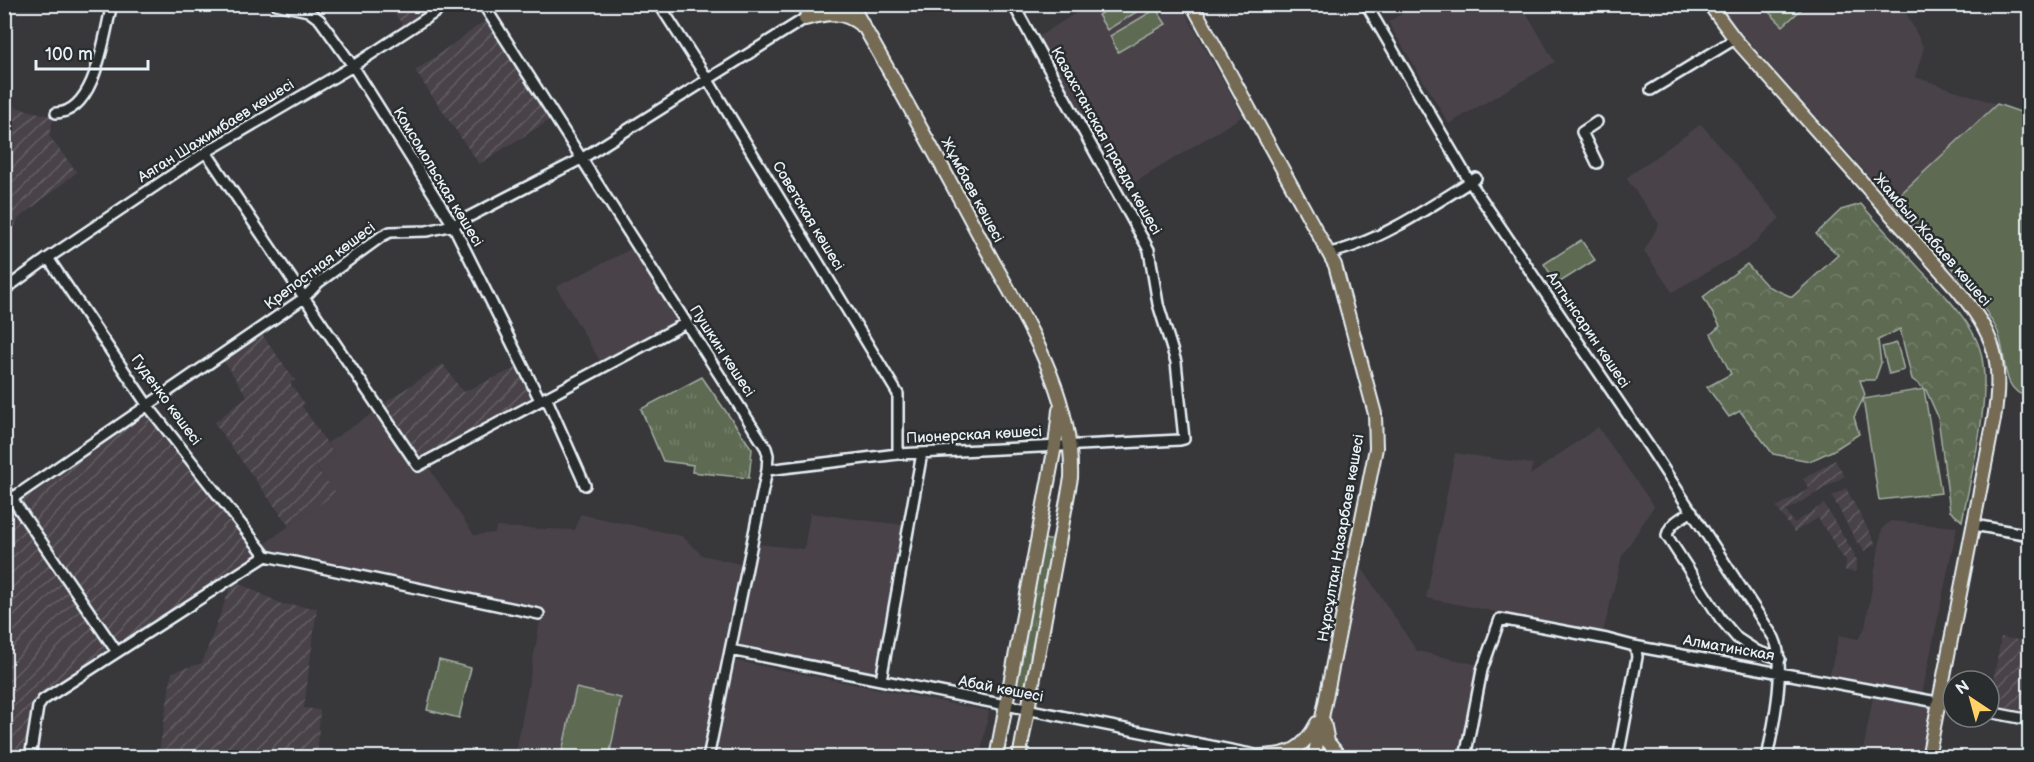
<svg xmlns="http://www.w3.org/2000/svg" width="2034" height="762" viewBox="0 0 2034 762" font-family="'Balsamiq Sans',sans-serif">
<style>
.built{fill:#484348}
.industrial{fill:url(#industrial-furrows)}
.grass{fill:url(#grass-tufts);stroke:#a3aea5;stroke-width:1.5}
.forest{fill:url(#forest-crowns);stroke:#a3aea5;stroke-width:1.5}
.pitch{fill:#5e6a52;stroke:#a3aea5;stroke-width:1.5}
.lines{fill:none;stroke-linecap:round;stroke-linejoin:round}
.minor-casing{stroke:#e8f1f8;stroke-width:14}
.major-casing{stroke:#e8f1f8;stroke-width:16}
.minor{stroke:#2a2d2e;stroke-width:9}
.major{stroke:#756b52;stroke-width:12}
.labels{text-anchor:middle;dominant-baseline:central;stroke-width:5;stroke-linejoin:round;paint-order:stroke}
.street-label{font-size:15px;fill:#e8f1f8;stroke:#2a2d2e}
</style>
<defs>
<pattern id="industrial-furrows" width="10" height="10" patternUnits="userSpaceOnUse" patternTransform="scale(1.5)"><rect width="10" height="10" fill="#484348"/><path d="M-1 1l2-2M0 10L10 0M9 11l2-2" fill="none" stroke="#625f63"/></pattern>
<pattern id="grass-tufts" width="24" height="20" patternUnits="userSpaceOnUse" patternTransform="scale(1.5)"><rect width="24" height="20" fill="#5e6a52"/><path d="M3 7l-1-3M5 7V3M7 7l1-3M15 17l-1-3M17 17v-4M19 17l1-3" fill="none" stroke="#75806c"/></pattern>
<pattern id="forest-crowns" width="20" height="18" patternUnits="userSpaceOnUse" patternTransform="scale(1.5)"><rect width="20" height="18" fill="#5e6a52"/><path d="M2 6a3 3 0 1 1 6 0M12 15a3 3 0 1 1 6 0" fill="none" stroke="#75806c"/></pattern>
</defs>
<rect width="100%" height="100%" fill="#38373a"/>
<filter id="ink" filterUnits="userSpaceOnUse"><feTurbulence type="fractalNoise" baseFrequency=".0167" numOctaves="2"/><feDisplacementMap in="SourceGraphic" scale="12" xChannelSelector="R" yChannelSelector="G"/><feConvolveMatrix kernelMatrix="1 2 1 2 8 2 1 2 1" color-interpolation-filters="sRGB"/></filter>
<g filter="url(#ink)">
<!-- built -->
<path class="built" d="M1418,4L1522,5L1555,62L1449,124L1388,22Z
M1088,5H1181L1243,116L1121,191L1038,37Z
M1718,5H1902L1924,48L1915,77L1997,104L1892,202L1734,25Z
M1701,124L1780,218L1748,249L1672,292L1644,251L1659,224L1626,178Z
M631,249L678,322L601,363L556,287Z
M376,411L416,471L427,465L474,535L495,533L496,527L575,530L580,514L682,536L702,555L740,564L701,757H515L542,611L269,552L264,544L335,493L317,467L335,455L327,443Z
M1598,427L1654,506L1622,556L1603,633L1426,598L1455,453L1533,464L1530,475Z
M810,513L903,525L877,673L736,645L758,544L804,549Z
M1890,521L1957,527L1922,694L1829,678L1839,635L1858,639L1865,628L1882,529Z
M1358,562L1417,651L1479,665L1460,757H1346L1336,749L1328,729Z
M732,660L989,711L980,757L713,758Z
M1873,697L1933,708L1921,757H1903L1863,750Z"/>
<!-- industrial -->
<path class="industrial" d="M388,5H442L405,28Z
M486,20L550,120L479,164L415,71Z
M5,104L54,117L49,136L77,172L18,219L5,250Z
M261,333L295,380L290,383L305,404L302,406L335,455L317,468L336,493L289,526L214,423L247,396L223,360Z
M443,364L463,392L518,367L534,399L420,459L383,404Z
M147,413L258,555L120,645L22,501Z
M1835,460L1845,476L1786,511L1794,523L1824,504L1855,555L1854,559H1857L1856,572L1845,571L1846,560L1842,556L1818,518L1794,532L1776,507L1809,489L1803,479Z
M1846,488L1876,544L1864,551L1859,542L1857,543L1832,496Z
M12,507L109,651L35,700L25,757H5L4,511Z
M233,580L282,604L317,608L304,708L320,710L317,757L158,758L172,672L202,663Z
M2001,637L2029,642V712L1989,705Z"/>
<!-- grass -->
<path class="grass" d="M702,377L752,449L749,478L692,472L693,465L663,461L641,409Z
M1044,539L1055,541L1026,691L1015,689Z"/>
<!-- forest -->
<path class="forest" d="M1861,204C1880,226 1900,247 1920,269C1941,291 1974,323 1981,353C1992,400 1971,474 1962,521L1950,511L1938,417L1926,390L1912,379L1900,329L1878,340L1881,363L1875,380H1860L1865,395L1854,417L1859,434L1834,450L1810,461L1773,454L1740,411L1729,417L1707,387L1731,374L1711,334L1720,326L1703,297L1747,264L1767,286L1792,297L1838,255L1816,234L1841,210Z"/>
<!-- pitch -->
<path class="pitch" d="M1115,5V4L1148,5L1107,30L1098,15Z
M1773,5V4L1806,5L1783,26L1767,10Z
M1156,9L1166,24L1118,52L1110,36Z
M1997,104L2029,115V397C1997,391 2009,351 1996,328C1970,281 1928,242 1892,202Z
M1581,240L1595,260L1557,284L1544,264Z
M1897,343L1904,370L1889,374L1882,347Z
M1924,389L1941,493L1879,500L1863,399Z
M439,660L471,668L459,718L427,710Z
M576,688L621,698L609,757H590L562,752Z"/>
<g class="lines">
<defs>
<path id="minor" d="M276,4L308,11L320,20L353,66L453,225L540,400
M483,4L766,448L768,455L767,470L708,758
M659,4L708,80L898,394V454
M1366,4L1470,182L1648,445L1774,638C1787,665 1773,727 1767,758
M1651,90L1735,39
M56,113C96,112 104,35 112,4
M206,152L418,466L686,323
M1597,163L1582,132L1597,122
M1329,253C1378,243 1433,205 1476,178
M48,258L148,406L266,556
M4,290L48,258L206,152L353,66L448,4
M546,397L585,485
M767,470L898,454L1180,440L1184,439L1176,362L1158,304L1149,250L1013,4
M4,487L117,652
M4,504L304,298L319,282L382,236L390,232L427,231L453,225L581,159L828,4
M1692,511C1682,518 1669,523 1667,536L1720,618L1737,638L1757,651L1780,659
M1974,525L2030,535
M266,556L539,614
M730,650L1266,757
M881,680L922,453
M1989,712L2030,720
M30,758L38,707L43,700L266,556
M1465,758L1482,670L1500,619L1607,639L1634,646L1953,705
M1618,758L1637,657L1636,650L1634,646"/>
<path id="major" d="M851,4C896,83 940,161 982,241C1021,314 1074,391 1071,478L1019,758
M1192,4L1335,265L1375,414L1376,448L1314,758
M1709,4L1735,39L1957,289C1994,335 2004,359 1994,419L1928,758
M805,19C827,13 843,10 862,26
M805,19L816,4
M1324,722L1328,742L1341,758
M1260,756C1290,755 1303,750 1317,723
M996,758L1055,446L1059,410"/>
</defs>
<!-- minor casing -->
<use href="#minor" class="minor-casing"/>
<!-- major casing -->
<use href="#major" class="major-casing"/>
<!-- minor -->
<use href="#minor" class="minor"/>
<!-- major -->
<use href="#major" class="major"/>
</g>
</g>
<g class="labels">
<!-- street labels -->
<g class="street-label">
<text transform="translate(216 131) rotate(-32)">Аяган Шажимбаев көшесі</text>
<text transform="translate(1106 141) rotate(61)">Казахстанская правда көшесі</text>
<text transform="translate(438 177) rotate(59)">Комсомольская көшесі</text>
<text transform="translate(972 190) rotate(62)">Жұмбаев көшесі</text>
<text transform="translate(808 216) rotate(59)">Советская көшесі</text>
<text transform="translate(1932 240) rotate(49)">Жамбыл Жабаев көшесі</text>
<text transform="translate(320 266) rotate(-37)">Крепостная көшесі</text>
<text transform="translate(1588 330) rotate(56)">Алтынсарин көшесі</text>
<text transform="translate(722 351) rotate(57)">Пушкин көшесі</text>
<text transform="translate(166 400) rotate(54)">Гуденко көшесі</text>
<text transform="translate(974 435) rotate(-3)">Пионерская көшесі</text>
<text transform="translate(1341 538) rotate(-80)">Нұрсұлтан Назарбаев көшесі</text>
<text transform="translate(1729 648) rotate(10)">Алматинская</text>
<text transform="translate(1001 689) rotate(11)">Абай көшесі</text>
</g>
</g>
<!-- margin -->
<rect width="2034" height="762" fill="none" stroke="#2a2d2e" stroke-width="24"/>
<rect x="12" y="12" width="2010" height="738" fill="none" stroke="#e8f1f8" stroke-width="2" filter="url(#ink)"/>
<!-- north arrow -->
<g transform="translate(1971 699) rotate(324)"><circle r="28" fill="#2a2d2e" stroke="#767b7f" stroke-width="1.5"/>
<path d="M0-4.5L10 22L0 15L-10 22Z" fill="#ffd166"/>
<text y="-9" font-size="16" font-weight="bold" text-anchor="middle" fill="#e8f1f8">N</text>
</g>
<!-- scale -->
<path d="M36 60v9h112v-9" fill="none" stroke="#e8f1f8" stroke-width="3"/>
<text x="45" y="60" font-size="18" fill="#e8f1f8" stroke="#2a2d2e" stroke-width="4.5" paint-order="stroke">100 m</text>
</svg>
